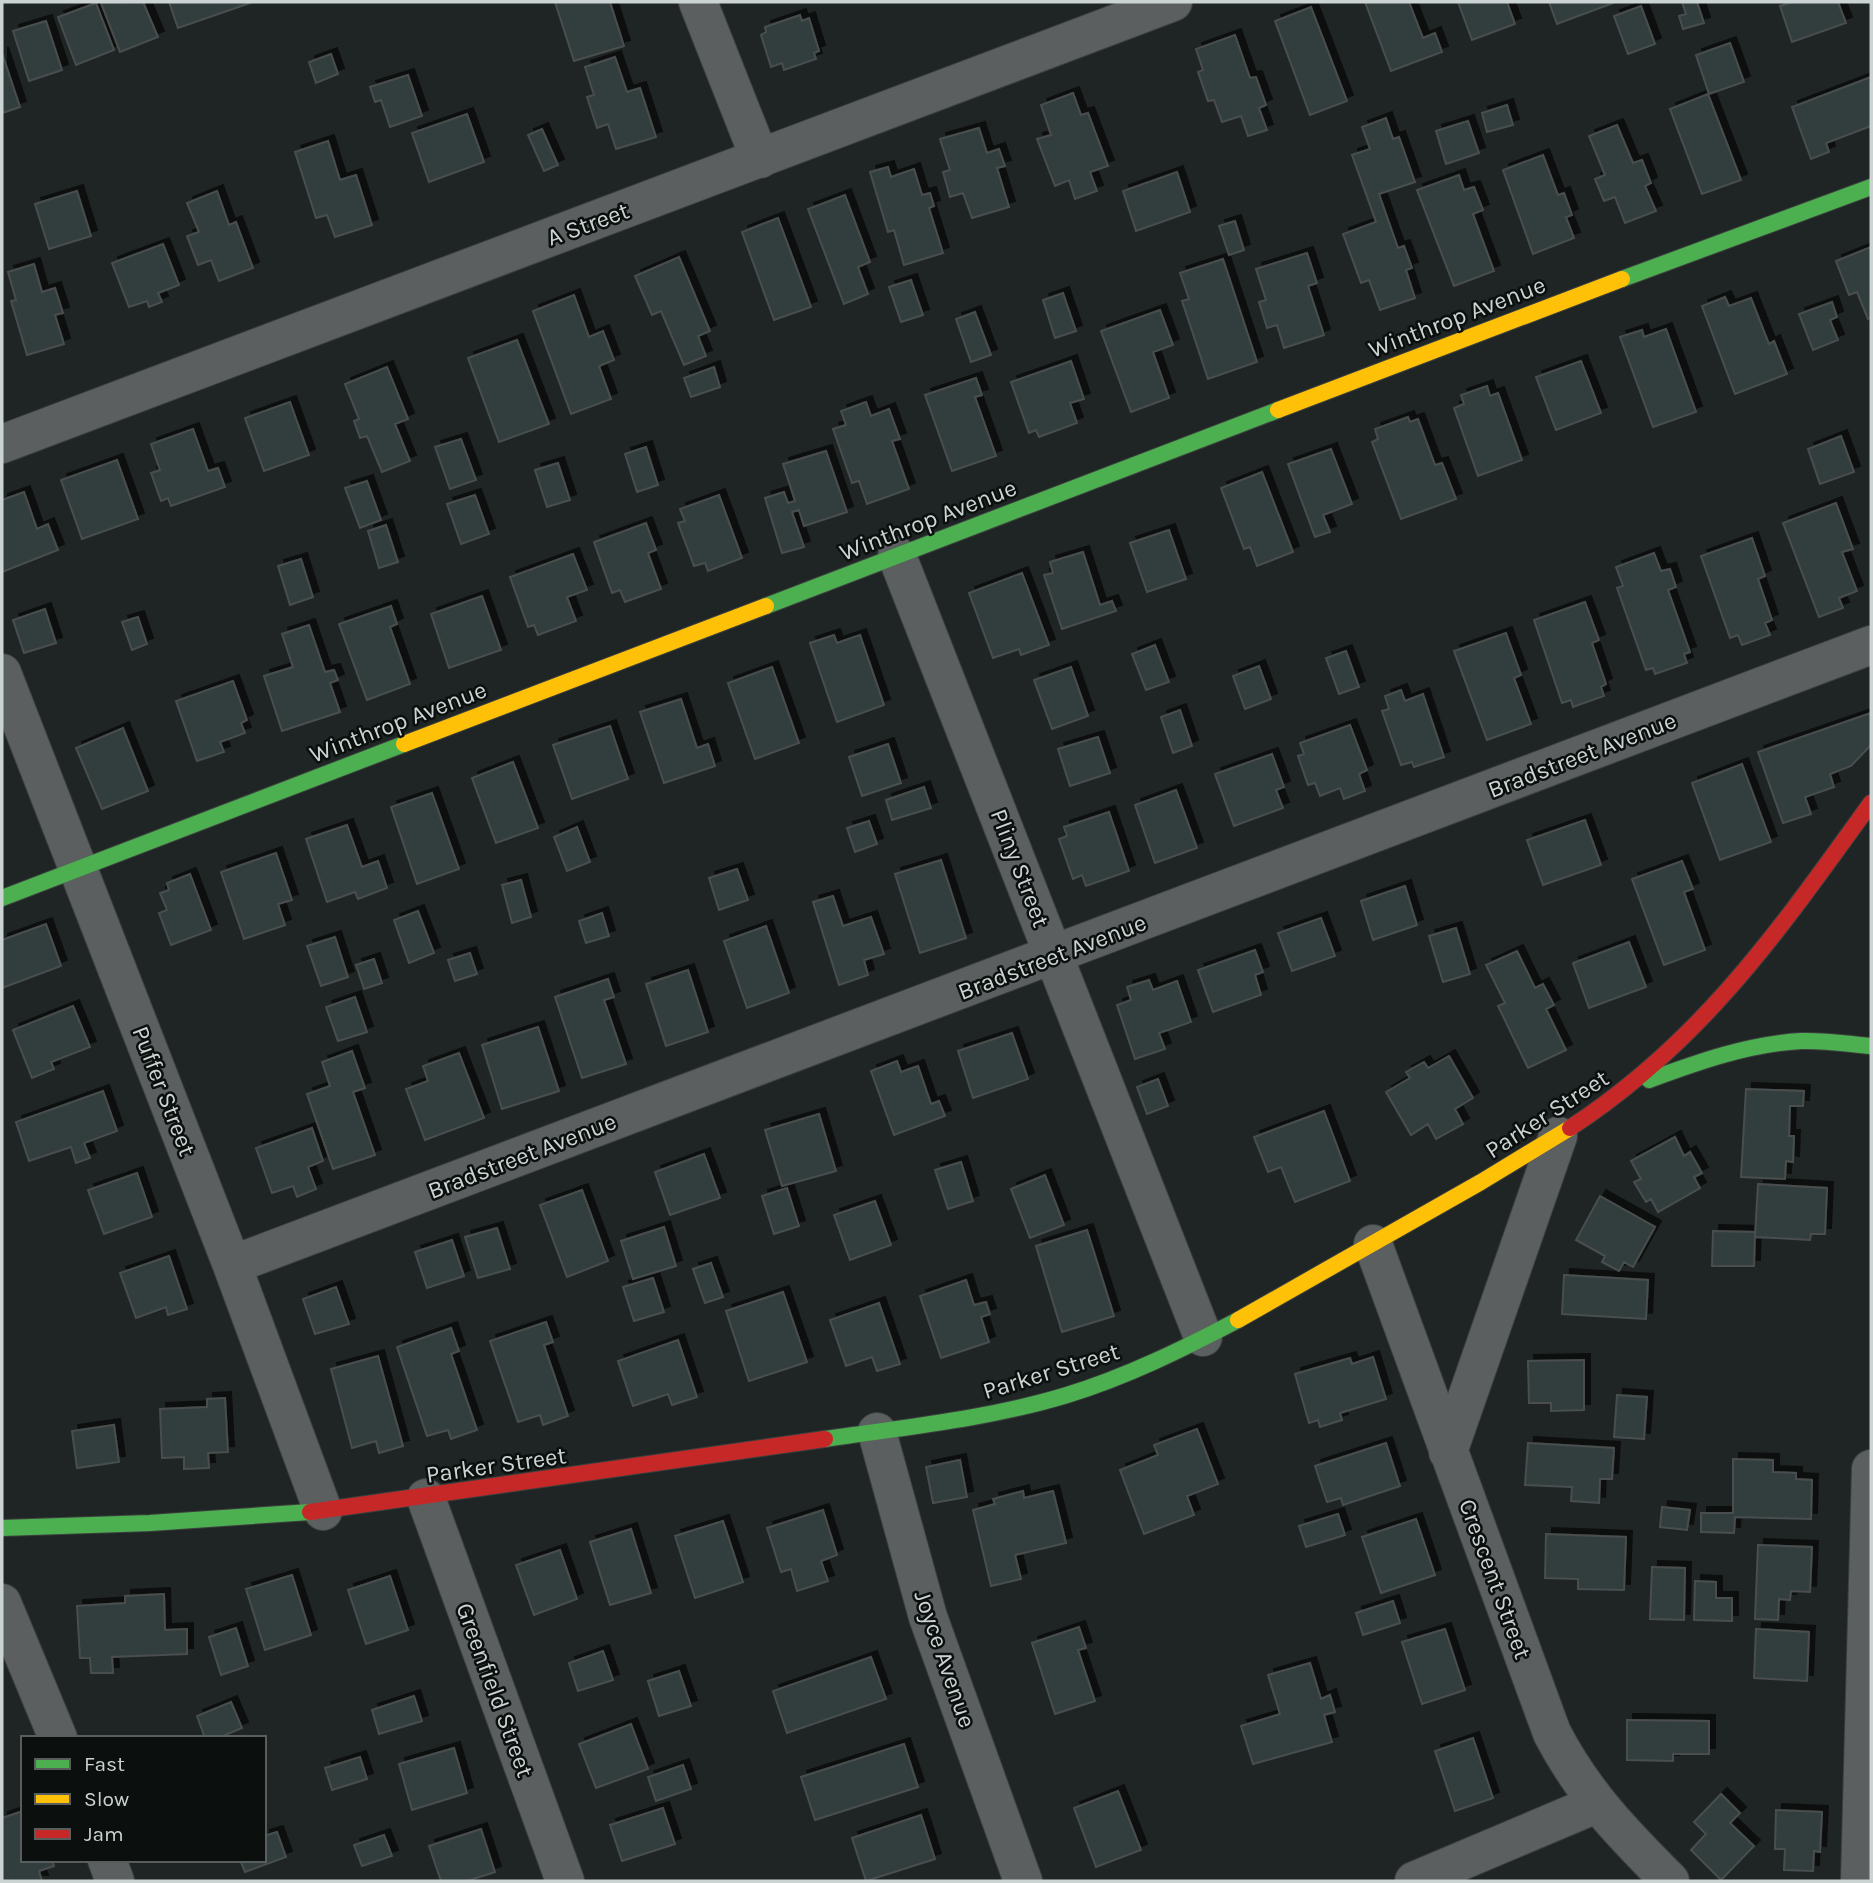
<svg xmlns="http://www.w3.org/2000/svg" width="1873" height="1883" viewBox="0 0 1873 1883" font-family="Karla,sans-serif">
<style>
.building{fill:#323e3d;stroke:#484e4d;stroke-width:2;filter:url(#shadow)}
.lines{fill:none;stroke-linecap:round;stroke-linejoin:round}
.street-casing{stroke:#3c403f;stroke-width:40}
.fast-casing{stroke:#3c403f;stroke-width:18}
.slow-casing{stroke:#3c403f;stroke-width:18}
.jam-casing{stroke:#3c403f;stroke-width:18}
.street{stroke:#5c5f5f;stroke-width:38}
.fast{stroke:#4caf50;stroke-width:16}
.slow{stroke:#ffc107;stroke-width:16}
.jam{stroke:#c62828;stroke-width:16}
.labels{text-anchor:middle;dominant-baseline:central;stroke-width:5;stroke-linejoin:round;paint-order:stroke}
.street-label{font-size:24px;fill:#ccd4d3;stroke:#0b100f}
</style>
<defs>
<filter id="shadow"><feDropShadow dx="6" dy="-6" stdDeviation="0" flood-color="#0009"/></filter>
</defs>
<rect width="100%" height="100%" fill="#1f2524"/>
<!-- building -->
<path class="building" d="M143,2L158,37L120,52L101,3Z
M169,2H253L178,28Z
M555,2H610L624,46L574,61Z
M1365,2H1409L1423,38L1435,33L1442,52L1391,71Z
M1458,2H1507L1515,24L1472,40Z
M1549,2H1613V3L1557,24Z
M1682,2H1697L1704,23L1683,29L1679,16L1686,14Z
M1792,2H1838L1846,23L1792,42L1780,6Z
M96,3L114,50L76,65L58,17Z
M1641,6L1655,44L1628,54L1614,16Z
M1311,7L1347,101L1310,115L1275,21Z
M800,15L802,21L809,18L819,51L814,53L816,59L784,70L782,63L771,67L761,35L766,32L765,27Z
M46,21L62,70L29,81L13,31Z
M1235,35L1250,78L1256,77L1266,105L1259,108L1267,130L1248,136L1241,116L1222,122L1214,100L1208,101L1198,72L1203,70L1196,49Z
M1730,43L1744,82L1709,94L1696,55Z
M2,53L20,107L2,113Z
M331,54L338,74L316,83L309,62Z
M615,57L627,92L640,88L656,137L616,149L608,124L597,128L587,97L594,95L585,67Z
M408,75L422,116L390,127L381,100L375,102L370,87Z
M1871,77V126L1826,143L1829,152L1811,159L1792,107Z
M1073,93L1081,115L1088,113L1108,166L1090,172L1097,191L1075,199L1069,180L1055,186L1037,139L1051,135L1041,105Z
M1708,94L1741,180L1702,194L1670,109Z
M1507,105L1513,125L1487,132L1482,113Z
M467,114L484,162L429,182L412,133Z
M1386,118L1393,139L1399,137L1415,182L1379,194L1398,248L1404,246L1412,268L1406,270L1415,298L1380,310L1369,280L1361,283L1343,234L1376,222L1352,155L1370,149L1362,127Z
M1468,121L1479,153L1446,164L1436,131Z
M1617,125L1633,163L1642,160L1651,183L1645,186L1656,211L1625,223L1615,197L1604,201L1595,179L1605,175L1589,136Z
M979,128L987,153L999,149L1005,166L997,168L1009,207L972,218L963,193L950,197L943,172L950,170L940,139Z
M542,129L558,165L544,171L528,135Z
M328,141L340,180L356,175L372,225L335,237L327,215L316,218L295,152Z
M1543,155L1558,195L1564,193L1572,215L1566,217L1574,238L1533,254L1503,170Z
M888,167L891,177L914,169L922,195L930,193L934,206L929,208L943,253L904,265L894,230L888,232L870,172Z
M1177,172L1190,212L1136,231L1123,191Z
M1459,175L1464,190L1474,187L1483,210L1473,214L1494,271L1454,286L1417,190Z
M77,191L91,236L49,249L35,204Z
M217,191L229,225L236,222L253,268L219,281L211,260L198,265L187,236L199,232L187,203Z
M845,195L870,262L858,267L868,294L844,304L808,209Z
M778,218L811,307L774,320L742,232Z
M1235,221L1244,250L1229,255L1219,226Z
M163,244L179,285L158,293L162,302L149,307L147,301L129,307L112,263Z
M1871,247V317L1868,319L1857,292L1849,295L1836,261Z
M1307,253L1317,283L1308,286L1324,335L1284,348L1277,325L1267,328L1259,302L1266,300L1256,269Z
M679,257L710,331L698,336L706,356L684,365L661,311L652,315L635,276Z
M1223,259L1257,362L1208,379L1182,301L1189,299L1180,273Z
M34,264L42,292L55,288L63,313L55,315L64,344L27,355L11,301L16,300L8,272Z
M911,280L923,315L901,322L889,287Z
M1063,293L1076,331L1055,338L1043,300Z
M574,295L589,337L603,331L614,360L599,366L611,399L571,414L533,311Z
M1725,297L1729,306L1751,298L1769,344L1774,341L1787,374L1735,394L1702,306Z
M1832,302L1837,317L1830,320L1838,340L1813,350L1799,314Z
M1160,310L1173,345L1153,352L1169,398L1131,412L1101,331Z
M975,312L991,355L971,362L956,319Z
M1666,329L1696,412L1653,427L1620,337L1642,330L1644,337Z
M517,340L549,424L499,442L468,358Z
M1071,361L1084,399L1070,403L1077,423L1039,437L1036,430L1029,433L1011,382Z
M1581,361L1601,413L1556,430L1536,377Z
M387,367L408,419L395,424L410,461L382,472L367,436L360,438L354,421L359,419L345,384Z
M714,367L720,387L691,397L684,378Z
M976,378L982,395L975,397L996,456L952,471L925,395Z
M1487,386L1490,396L1498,393L1522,460L1478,476L1454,408L1464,404L1461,395Z
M290,402L309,455L264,471L245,418Z
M866,402L871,416L889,409L900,439L892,441L909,489L867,504L859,481L852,483L833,429L846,425L841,411Z
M1408,417L1410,422L1418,419L1435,465L1442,463L1456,499L1401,519L1372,442L1378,439L1375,429Z
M193,429L208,471L218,468L225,487L171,506L168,498L161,501L151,473L160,470L151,444Z
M1841,436L1854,472L1820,484L1808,449Z
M461,439L476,480L450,489L435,447Z
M646,447L658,485L637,492L625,454Z
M1331,449L1352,504L1323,515L1330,532L1315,537L1288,464Z
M826,451L847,512L804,526L799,510L792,512L804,547L782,553L765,498L784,492L788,503L795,501L783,464Z
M117,460L138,519L82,539L61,480Z
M558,463L570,500L547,507L535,470Z
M1262,472L1293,552L1257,566L1250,547L1244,549L1221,488Z
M367,481L381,520L360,528L345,488Z
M24,492L37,529L48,524L58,550L2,572V500Z
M475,495L489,534L461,544L447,504Z
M719,495L742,558L708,571L705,563L694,566L678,523L685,521L680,509Z
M1836,503L1853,549L1842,552L1857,591L1839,598L1843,608L1819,617L1783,523Z
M646,523L656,550L648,553L661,589L625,602L620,590L612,593L594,542Z
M386,525L398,562L379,568L368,531Z
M1169,530L1186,579L1147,592L1130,543Z
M1752,538L1765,576L1758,579L1772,620L1765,623L1770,635L1742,645L1738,635L1730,638L1701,556Z
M1083,552L1100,605L1112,601L1116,611L1062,629L1044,575L1053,573L1050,562Z
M1654,553L1661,571L1670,569L1676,587L1668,590L1690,652L1684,654L1687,663L1655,674L1653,668L1646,670L1617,588L1623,586L1616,567Z
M573,554L587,590L567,597L576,621L538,635L534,625L528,627L510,577Z
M301,559L313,597L290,605L278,566Z
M1022,573L1049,645L1021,655L1019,649L993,658L969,593Z
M482,596L501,650L449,668L431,614Z
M1585,602L1599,640L1592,643L1606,684L1601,687L1604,696L1573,707L1571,700L1562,703L1534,620Z
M391,606L397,624L390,627L410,684L367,700L339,624Z
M45,609L56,643L24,653L13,620Z
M138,617L147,644L132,650L122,622Z
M309,625L325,672L334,670L338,680L330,683L340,712L282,731L264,676L293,667L282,634Z
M1506,633L1521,675L1514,678L1531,724L1487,740L1454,651Z
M834,635L837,643L860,635L884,705L837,722L810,643Z
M1155,645L1169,682L1146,690L1132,654Z
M1346,651L1359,687L1339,694L1326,658Z
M1259,666L1271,699L1245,709L1233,676Z
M772,667L799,743L755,759L728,683Z
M1071,667L1088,716L1052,729L1034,680Z
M233,681L247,720L241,723L245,733L220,742L224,752L197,761L176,701Z
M1401,690L1405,701L1423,694L1444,757L1414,767L1412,762L1401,765L1382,711L1389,709L1385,696Z
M681,699L697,748L708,744L715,766L664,783L640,712Z
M1180,710L1192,746L1173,753L1161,717Z
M1871,713V745L1851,766L1830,774L1834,787L1805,797L1811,814L1783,823L1758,752Z
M1350,725L1367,770L1359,774L1365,791L1344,799L1340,788L1320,796L1315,783L1308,785L1298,756L1304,754L1300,743Z
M610,726L628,779L572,799L553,745Z
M123,728L148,791L102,809L76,748Z
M1098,737L1110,773L1070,786L1058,749Z
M888,744L901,783L862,796L849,757Z
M1272,754L1284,787L1276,790L1283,808L1234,826L1215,774Z
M513,762L538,828L496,843L472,778Z
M1742,764L1771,842L1720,860L1692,783Z
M924,787L931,808L892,820L886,800Z
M1176,790L1197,848L1155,863L1135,805Z
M432,793L459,869L417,884L391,807Z
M1109,812L1129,871L1086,886L1082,875L1073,879L1059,839L1067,836L1064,827Z
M1585,820L1601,865L1543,885L1527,840Z
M869,821L877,844L855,852L847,828Z
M347,825L362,867L378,861L387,888L358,899L355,892L327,902L306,839Z
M577,827L590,862L567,871L554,837Z
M276,853L292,900L278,904L285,925L244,939L221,872Z
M941,860L966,938L920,953L895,874Z
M1682,861L1693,889L1684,892L1705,950L1664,965L1632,879Z
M737,869L748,900L719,910L709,878Z
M190,874L211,930L171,945L159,913L167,910L160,893L169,890L167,883Z
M521,880L531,917L512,923L502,885Z
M1405,886L1417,925L1373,940L1361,901Z
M833,896L843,926L871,917L884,954L864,960L868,975L839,985L813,902Z
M418,911L434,953L409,963L394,920Z
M602,913L609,936L586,943L579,921Z
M1321,918L1335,956L1292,971L1278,933Z
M46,924L61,966L2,988V940Z
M766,926L789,993L747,1008L724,941Z
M1456,928L1470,974L1443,982L1429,936Z
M335,937L348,977L321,986L307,946Z
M1629,942L1646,987L1589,1008L1573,963Z
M1255,950L1263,972L1255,975L1261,995L1213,1012L1198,970Z
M1517,951L1535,988L1543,984L1554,1005L1546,1009L1566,1050L1528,1068L1498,1006L1505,1003L1486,965Z
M470,953L477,974L455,981L448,960Z
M374,959L382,983L364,989L356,965Z
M688,970L708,1032L666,1046L646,984Z
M608,979L614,997L604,1000L626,1064L582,1078L555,997Z
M1149,980L1153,990L1177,981L1191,1022L1159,1033L1165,1049L1135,1059L1117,1005L1131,1000L1127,987Z
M355,997L367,1032L338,1041L326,1007Z
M73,1006L90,1047L51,1062L54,1069L32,1078L13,1030Z
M538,1027L559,1091L502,1109L482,1045Z
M1012,1033L1028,1079L973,1098L958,1051Z
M352,1051L365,1088L353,1092L375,1155L333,1169L307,1094L330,1086L322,1062Z
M459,1053L484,1118L425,1140L406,1089L428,1081L423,1066Z
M1449,1056L1473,1098L1455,1109L1463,1124L1436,1139L1428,1124L1411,1135L1386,1092L1410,1078L1406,1072L1424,1062L1428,1068Z
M897,1061L901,1072L918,1066L931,1104L939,1101L945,1116L894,1135L871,1071Z
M1158,1079L1168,1106L1147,1114L1137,1087Z
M1746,1089L1804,1091L1803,1106H1790L1789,1136H1794L1793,1162L1786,1161L1785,1179L1741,1177Z
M103,1091L117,1131L84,1143L90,1158L76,1163L71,1147L29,1161L16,1122Z
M1324,1111L1350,1181L1295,1202L1281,1167L1268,1172L1254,1137Z
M819,1114L836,1171L782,1186L765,1130Z
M312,1128L323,1161L308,1167L316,1189L297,1197L293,1186L272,1193L256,1148Z
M1675,1137L1684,1156L1690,1152L1702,1173L1694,1177L1700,1188L1658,1212L1651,1199L1646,1202L1634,1182L1641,1179L1631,1161Z
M704,1154L720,1198L670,1215L655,1172Z
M961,1162L973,1201L948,1209L935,1170Z
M137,1173L152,1217L104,1234L88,1190Z
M1045,1175L1064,1225L1030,1238L1011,1189Z
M1758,1184L1827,1188L1825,1234H1811L1810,1240L1755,1237Z
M787,1188L799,1226L774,1234L762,1196Z
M582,1190L608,1261L567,1277L540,1205Z
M1600,1196L1655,1227L1633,1267L1624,1262L1619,1271L1602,1262L1605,1256L1576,1240Z
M875,1201L891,1245L850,1260L834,1215Z
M664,1227L676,1266L633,1279L621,1241Z
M497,1228L510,1269L478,1278L465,1237Z
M1087,1230L1114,1316L1062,1332L1036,1246Z
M1713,1231L1755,1232L1754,1266H1712Z
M452,1240L464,1276L427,1288L415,1252Z
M169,1256L187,1309L168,1315L166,1307L136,1318L120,1273Z
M711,1263L723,1297L705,1303L693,1269Z
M1564,1275L1648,1280L1646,1319L1562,1314Z
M653,1278L664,1312L634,1321L623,1287Z
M966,1280L974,1305L986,1302L990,1314L981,1317L989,1342L941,1358L920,1296Z
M336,1287L349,1324L315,1334L303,1299Z
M783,1292L807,1362L749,1381L726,1311Z
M879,1303L900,1364L877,1371L872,1357L846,1366L830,1320Z
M546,1322L553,1342L544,1345L568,1416L543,1425L540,1415L518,1422L490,1341Z
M451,1328L459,1351L451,1354L477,1430L451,1439L448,1430L427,1436L397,1347Z
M678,1340L697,1397L672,1405L668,1394L633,1406L618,1361Z
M378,1356L403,1446L379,1453L376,1441L352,1448L331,1369Z
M1373,1357L1386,1399L1340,1413L1342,1420L1320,1427L1318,1420L1309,1423L1295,1374L1350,1358L1352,1364Z
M1584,1360V1410L1551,1411V1403H1529L1528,1361Z
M1617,1395L1647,1397L1644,1439L1614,1437Z
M225,1398L228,1452L208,1453L209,1468L184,1469V1457L162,1458L160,1409L207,1407V1399Z
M114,1425L119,1462L77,1468L72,1431Z
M1197,1429L1218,1484L1187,1496L1194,1515L1144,1534L1120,1470L1158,1455L1154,1445Z
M1386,1443L1400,1486L1343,1505L1341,1498L1327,1502L1315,1466Z
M1528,1443L1614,1448L1612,1479H1600L1599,1503L1571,1501L1572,1487L1525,1485Z
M1733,1459L1773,1460V1472L1796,1473V1479L1812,1480L1811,1519L1735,1517L1734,1533L1701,1532V1513H1733Z
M960,1460L967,1497L933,1503L926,1467Z
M1023,1491L1024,1498L1053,1491L1066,1543L1015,1555L1021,1579L991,1586L973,1510L995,1504L993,1499Z
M1662,1507L1690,1510L1687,1530L1660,1527Z
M823,1510L837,1555L821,1561L828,1581L797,1591L791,1569L781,1572L767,1528Z
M1338,1514L1345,1535L1306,1547L1299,1526Z
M1416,1519L1435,1575L1381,1593L1362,1537Z
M723,1521L743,1582L695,1598L675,1536Z
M631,1529L651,1593L610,1605L590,1542Z
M1546,1534L1626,1537L1624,1590L1578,1589V1579L1545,1578Z
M1758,1545L1812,1547L1810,1592L1791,1591L1790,1600L1779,1599L1778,1620L1755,1619Z
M560,1550L577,1599L534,1615L516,1565Z
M1652,1567L1685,1568L1684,1620L1650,1619Z
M292,1575L311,1635L265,1650L246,1589Z
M390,1576L408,1630L366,1644L348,1590Z
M1695,1581L1716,1582V1598H1732V1621L1694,1620Z
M164,1594L165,1630L187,1629V1654L112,1657L113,1673H91L90,1658H80L77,1606L125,1603V1596Z
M1393,1601L1400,1623L1363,1635L1356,1613Z
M1079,1627L1086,1648L1078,1650L1095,1701L1055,1714L1032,1643Z
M236,1628L248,1666L221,1675L209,1637Z
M1445,1629L1465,1690L1422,1704L1402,1642Z
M1756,1629L1809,1632L1807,1681L1754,1678Z
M603,1651L613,1680L578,1691L569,1663Z
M871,1657L886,1699L787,1733L773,1691Z
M1310,1663L1321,1699L1330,1695L1335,1712L1324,1715L1332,1742L1253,1764L1241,1726L1280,1714L1268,1675Z
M679,1671L691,1706L659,1716L648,1681Z
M414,1696L422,1721L379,1734L372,1710Z
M231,1702L242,1728L218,1738H205L197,1716Z
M1627,1720L1709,1721V1754H1673V1761L1627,1760Z
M631,1724L648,1769L596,1788L579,1744Z
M1473,1738L1493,1798L1455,1811L1435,1751Z
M904,1744L918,1787L815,1820L801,1777Z
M454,1748L467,1793L412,1810L399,1764Z
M360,1757L367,1779L332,1790L325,1768Z
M683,1765L691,1789L656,1801L648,1777Z
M1118,1791L1141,1850L1096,1867L1074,1808Z
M1721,1794L1740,1813L1730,1823L1754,1846L1721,1880L1691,1850L1706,1834L1694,1822Z
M663,1808L675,1844L622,1861L610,1825Z
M1776,1810L1822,1812L1820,1852L1814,1851L1813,1871L1784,1870L1785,1849H1775Z
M23,1811V1860H52L54,1866L39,1871L42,1881H2V1818Z
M921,1815L935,1859L866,1881L852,1838Z
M481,1829L495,1872L467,1881H441L429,1846Z
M277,1832L286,1857L245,1872L240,1860H264V1836Z
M384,1835L392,1856L362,1866L354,1845Z"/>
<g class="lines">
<defs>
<path id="street" d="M698,2L760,159
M2,444L1173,2
M897,556L1203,1337
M2,673L232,1265L323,1511
M1373,1244L1552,1733C1583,1793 1623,1834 1670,1881
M232,1265L1871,645
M877,1432L928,1617L1023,1881
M1448,1452L1558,1136
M426,1498L565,1881
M2,1603L58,1738
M107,1860L115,1881
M1414,1881L1596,1804
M1860,1881L1871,1469"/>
<path id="fast" d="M1622,279L1871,187
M766,606L1278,410
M2,898L404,744
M1649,1080C1698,1062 1748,1044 1801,1041C1824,1040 1848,1044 1871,1046
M825,1439C906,1427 988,1419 1067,1395C1126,1377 1183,1349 1238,1320
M2,1528L150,1523L310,1512"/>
<path id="slow" d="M1278,410L1622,279
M404,744L766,606
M1238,1320L1481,1182L1570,1128"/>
<path id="jam" d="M1570,1128C1703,1041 1780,929 1871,803
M310,1512L825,1439"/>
</defs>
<!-- street casing -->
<use href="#street" class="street-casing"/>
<!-- fast casing -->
<use href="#fast" class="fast-casing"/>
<!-- slow casing -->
<use href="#slow" class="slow-casing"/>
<!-- jam casing -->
<use href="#jam" class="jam-casing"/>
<!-- street -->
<use href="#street" class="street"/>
<!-- fast -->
<use href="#fast" class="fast"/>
<!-- slow -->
<use href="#slow" class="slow"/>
<!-- jam -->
<use href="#jam" class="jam"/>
</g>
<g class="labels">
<!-- street labels -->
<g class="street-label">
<text transform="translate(588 224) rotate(-20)">A Street</text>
<text transform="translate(1457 317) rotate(-21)">Winthrop Avenue</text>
<text transform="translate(928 520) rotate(-21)">Winthrop Avenue</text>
<text transform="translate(398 722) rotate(-21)">Winthrop Avenue</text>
<text transform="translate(1582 755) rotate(-21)">Bradstreet Avenue</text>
<text transform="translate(1020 868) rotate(69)">Pliny Street</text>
<text transform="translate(1052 957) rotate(-21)">Bradstreet Avenue</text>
<text transform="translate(164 1091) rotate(69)">Puffer Street</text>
<text transform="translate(1547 1114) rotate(-33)">Parker Street</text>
<text transform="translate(522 1156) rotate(-21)">Bradstreet Avenue</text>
<text transform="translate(1051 1371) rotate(-17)">Parker Street</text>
<text transform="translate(496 1465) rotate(-8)">Parker Street</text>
<text transform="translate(1495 1579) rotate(70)">Crescent Street</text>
<text transform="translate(945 1659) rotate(71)">Joyce Avenue</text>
<text transform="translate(495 1690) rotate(70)">Greenfield Street</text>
</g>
</g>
<!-- border -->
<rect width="1873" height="1883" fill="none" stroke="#ccd4d3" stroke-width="7"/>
<!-- legend -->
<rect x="21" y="1736" width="245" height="126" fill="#0b100f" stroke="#585e5d" stroke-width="2"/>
<rect x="35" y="1759" width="35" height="10" fill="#4caf50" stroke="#585e5d" stroke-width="2"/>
<text x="84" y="1771" font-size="21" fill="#ccd4d3">Fast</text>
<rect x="35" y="1794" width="35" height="10" fill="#ffc107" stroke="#585e5d" stroke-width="2"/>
<text x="84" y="1806" font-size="21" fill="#ccd4d3">Slow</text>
<rect x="35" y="1829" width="35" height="10" fill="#c62828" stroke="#585e5d" stroke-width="2"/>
<text x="84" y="1841" font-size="21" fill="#ccd4d3">Jam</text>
</svg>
